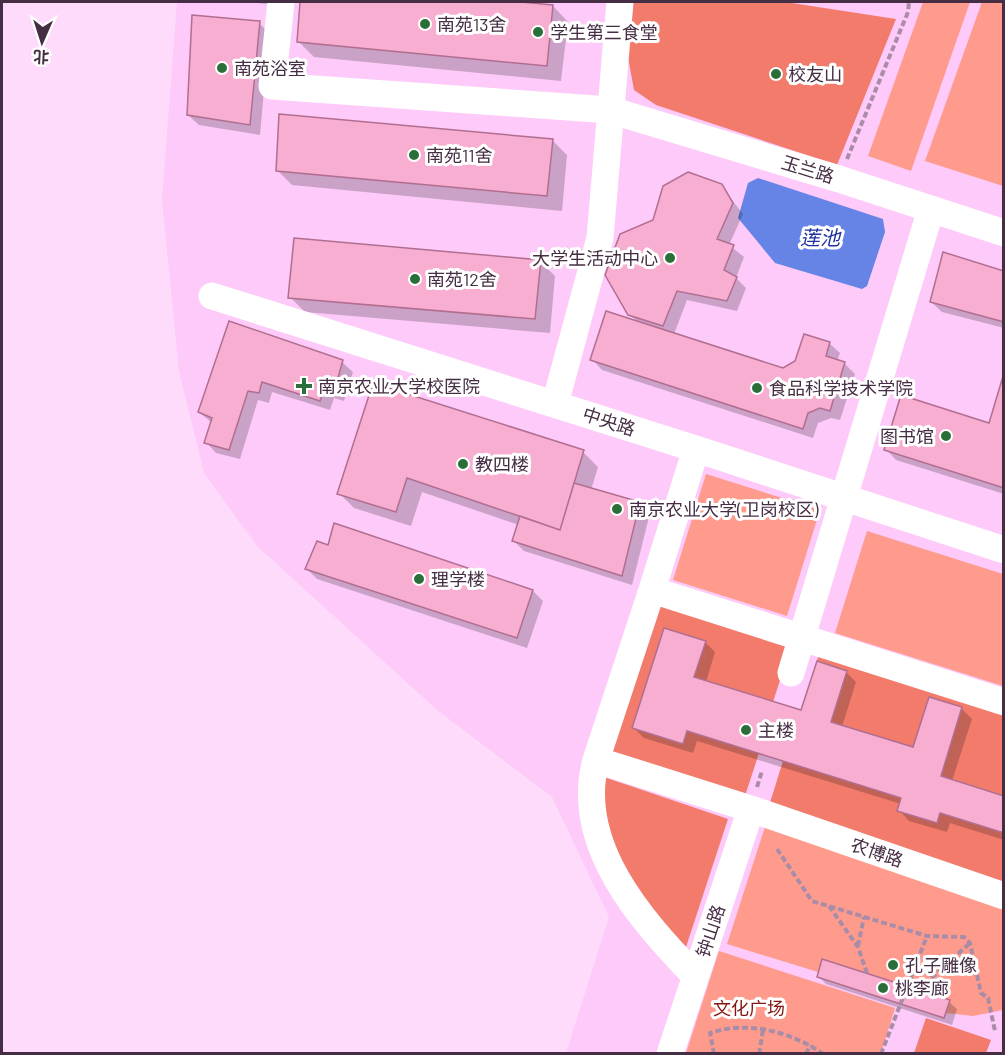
<svg xmlns="http://www.w3.org/2000/svg" width="1005" height="1055" viewBox="0 0 1005 1055" font-family="Barlow,'Noto Sans SC',sans-serif">
<style>
.built{fill:#fdcaf9}
.green{fill:#fe9b8d}
.forest{fill:#f27b6c}
.water{fill:#6584e5}
.shadow{fill:#0003}
.building{fill:#f7aed1;stroke:#b16e90;stroke-width:1.5}
.lines{fill:none;stroke-linecap:round;stroke-linejoin:round}
.path{stroke:#a98ca7;stroke-width:4;stroke-dasharray:6 3;stroke-linecap:butt}
.minor{stroke:#fff;stroke-width:27}
.poi-dot{fill:#2a6f3a;stroke:#fff;stroke-width:2}
.labels{text-anchor:middle;dominant-baseline:central;stroke-width:6;stroke-linejoin:round;paint-order:stroke}
.poi-label{font-size:18px;fill:#452e44;stroke:#fff;text-anchor:start}
.street-label{font-size:18px;fill:#452e44;stroke:#fff}
.park-label{font-size:18px;fill:#831711;stroke:#fff}
.water-label{font-size:20px;font-style:italic;fill:#1f30a0;stroke:#fff}
</style>
<rect width="100%" height="100%" fill="#fedbfb"/>
<!-- built -->
<path class="built" d="M177,2H1003V1053H566L609,917L552,797L437,710L257,546L204,473L179,371L162,200Z"/>
<!-- green -->
<path class="green" d="M923,2H970L911,171L868,156Z
M982,2H1003V186L925,161Z
M706,474L820,510L787,616L673,580Z
M867,531L1003,574V686L835,633Z
M765,827L1003,906V1010L973,1016L946,1013L950,1000L823,959L818,972L727,944Z
M719,951L895,1008L881,1053H686Z"/>
<!-- forest -->
<path class="forest" d="M632,2H785L896,19L837,165L656,105L634,90L627,52Z
M655,597L793,640L773,702L694,677L706,641L664,628L632,728L682,744L687,731L759,753L745,796L605,751Z
M821,647L1003,707V796L941,776L962,707L929,697L913,747L831,722L847,671L817,661Z
M783,761L901,798L898,811L936,823L940,813L1003,833V882L769,806Z
M601,776L728,819L686,947L665,928L609,846Z
M926,1018L991,1040L986,1053H914Z"/>
<!-- water -->
<path class="water" d="M758,178L883,219L885,232L867,286L862,289L775,263L738,218L748,183Z"/>
<!-- shadow -->
<path class="shadow" d="M246,2H289V6Z
M302,2H508L553,6L568,22L561,81L314,57L299,42Z
M259,23L269,33L260,135L199,125L188,115Z
M552,140L567,155L562,211L292,185L277,170Z
M721,186L743,214L729,245L744,257L736,278L746,288L737,311L687,300L674,334L783,370L829,343L840,353L837,361L844,363L855,374L840,420L831,418L818,423L813,438L602,370L592,359L638,322L629,314L655,221Z
M540,261L555,276L550,333L305,312L290,297Z
M1004,272V328L942,312L931,302Z
M230,323L342,362L353,372L344,401L334,398L330,410L272,392L269,403L258,400L240,459L216,453L206,442L212,423L199,412Z
M1004,378V494L896,460L886,449L990,425Z
M374,385L583,452L598,467L591,490L640,503L650,513L632,585L524,551L514,541L519,525L422,492L411,526L354,508L339,493Z
M306,568L533,591L543,601L527,648L317,579Z
M705,642L715,652L706,682L802,712L846,672L856,682L842,727L914,749L930,699L962,709L972,719L952,781L1004,797V840L950,823L947,832L909,821L899,810L901,804L697,741L693,753L644,738L634,728Z
M818,976L949,1002L957,1009L952,1025L826,984Z"/>
<!-- building -->
<path class="building" d="M300,2H521L553,5L547,66L297,42Z
M192,15L260,21L250,125L187,115Z
M279,114L553,139L547,196L276,171Z
M688,172L722,184L733,203L717,239L734,245L724,270L737,277L727,301L677,291L663,326L628,315L605,275L620,234L653,220L663,186Z
M294,238L541,260L535,319L288,298Z
M943,252L1004,271V322L930,302Z
M606,311L783,368L795,361L804,334L830,342L826,356L845,362L830,411L820,408L808,413L803,429L590,360Z
M229,321L343,360L334,392L324,389L320,401L262,382L259,393L248,391L229,450L204,443L212,418L198,412Z
M1004,373V488L884,450L901,395L989,423Z
M373,383L584,450L560,530L407,478L396,512L337,494Z
M574,483L640,502L622,576L512,541L520,516L560,530Z
M334,523L533,590L517,638L305,569L317,541L328,545Z
M664,628L706,641L694,677L801,710L817,661L847,671L831,722L913,747L929,697L962,707L941,776L1004,796V833L940,813L937,823L897,811L901,798L687,731L683,744L632,728Z
M822,959L950,1000L944,1018L817,977Z"/>
<g class="lines">
<!-- path -->
<path class="path" d="M847,159L908,12L909,2
M757,787L762,771
M777,849L812,901L927,936L964,937L970,943L981,993L988,998L995,1031
M829,906L858,947L867,973
M858,946L864,917
M918,990L970,943
M714,1054L710,1033C747,1020 792,1032 823,1054
M759,1054L763,1030
M806,1054L810,1045
M881,1054L927,936"/>
<!-- minor -->
<path class="minor" d="M281,2L272,86L610,110L839,179L1004,233
M212,296L696,449L1004,550
M555,404L600,238L620,2
M696,449L652,590L1004,702
M652,590L596,760L751,809L1004,896
M791,673L931,209
M596,760C573,844 641,920 695,976
M670,1054L751,809"/>
</g>
<!-- markers -->
<g class="poi-dot">
<circle cx="425" cy="24" r="6"/>
<circle cx="538" cy="32" r="6"/>
<circle cx="222" cy="68" r="6"/>
<circle cx="776" cy="74" r="6"/>
<circle cx="414" cy="155" r="6"/>
<circle cx="670" cy="258" r="6"/>
<circle cx="415" cy="279" r="6"/>
<path d="M301 377h6v6h6v6h-6v6h-6v-6h-6v-6h6z"/>
<circle cx="757" cy="388" r="6"/>
<circle cx="946" cy="436" r="6"/>
<circle cx="463" cy="464" r="6"/>
<circle cx="617" cy="509" r="6"/>
<circle cx="419" cy="579" r="6"/>
<circle cx="746" cy="730" r="6"/>
<circle cx="893" cy="965" r="6"/>
<circle cx="883" cy="988" r="6"/>
</g>
<g class="labels">
<!-- poi labels -->
<g class="poi-label">
<text x="437" y="24">南苑13舍</text>
<text x="550" y="32">学生第三食堂</text>
<text x="234" y="68">南苑浴室</text>
<text x="788" y="74">校友山</text>
<text x="426" y="155">南苑11舍</text>
<text x="658" y="258" text-anchor="end">大学生活动中心</text>
<text x="427" y="279">南苑12舍</text>
<text x="318" y="386">南京农业大学校医院</text>
<text x="769" y="388">食品科学技术学院</text>
<text x="934" y="436" text-anchor="end">图书馆</text>
<text x="475" y="464">教四楼</text>
<text x="629" y="509">南京农业大学(卫岗校区)</text>
<text x="431" y="579">理学楼</text>
<text x="758" y="730">主楼</text>
<text x="905" y="965">孔子雕像</text>
<text x="895" y="988">桃李廊</text>
</g>
<!-- street labels -->
<g class="street-label">
<text transform="translate(808 169) rotate(17)">玉兰路</text>
<text transform="translate(609 421) rotate(18)">中央路</text>
<text transform="translate(877 852) rotate(19)">农博路</text>
<text transform="translate(710 931) rotate(-72)">钟山路</text>
</g>
<!-- park labels -->
<g class="park-label">
<text x="749" y="1008">文化广场</text>
</g>
<!-- water labels -->
<g class="water-label">
<text x="820" y="237">莲池</text>
</g>
</g>
<!-- border -->
<rect width="1005" height="1055" fill="none" stroke="#452e44" stroke-width="6"/>
<!-- north arrow -->
<g transform="translate(42 42) rotate(183)" stroke="#ffffff" stroke-width="4.5" paint-order="stroke">
<path d="M0-4.5L10 22L0 15L-10 22Z" fill="#452e44"/>
<text y="-9" font-size="16" font-weight="bold" text-anchor="middle" fill="#452e44">北</text>
</g>
</svg>
